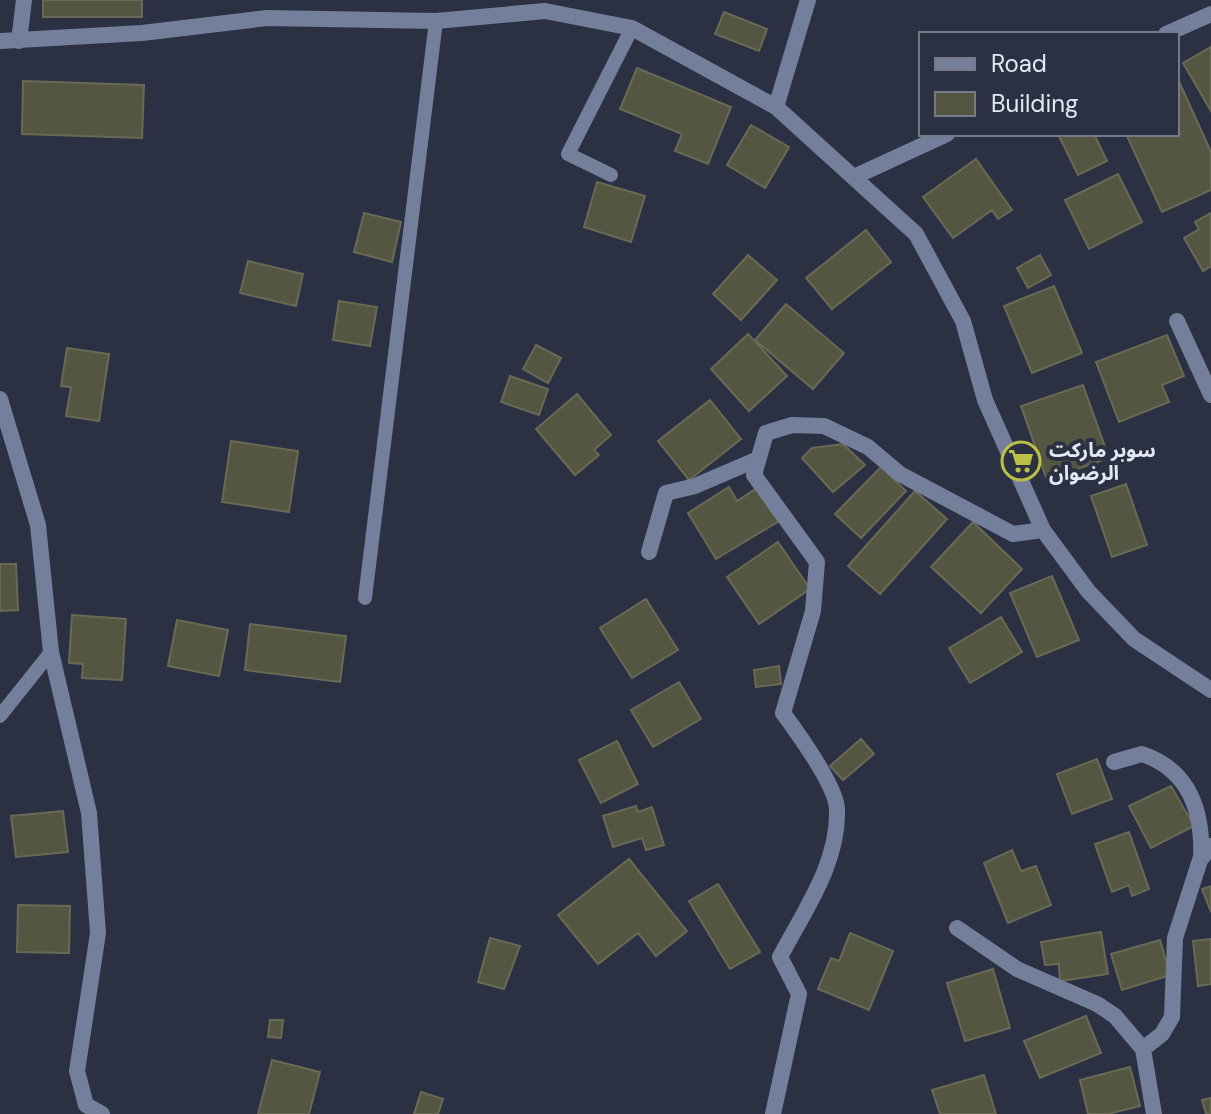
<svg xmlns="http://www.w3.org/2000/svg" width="1211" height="1114" viewBox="0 0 1211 1114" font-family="'DM Sans','Noto Sans Arabic',sans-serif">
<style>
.building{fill:#545642;stroke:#686a55;stroke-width:2}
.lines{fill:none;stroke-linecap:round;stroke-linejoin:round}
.service{stroke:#747f9c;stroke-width:14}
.minor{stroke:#747f9c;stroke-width:16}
.labels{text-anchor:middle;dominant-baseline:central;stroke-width:8;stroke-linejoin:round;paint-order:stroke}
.poi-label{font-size:20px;font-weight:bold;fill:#e3e8f3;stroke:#2b3142;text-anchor:start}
</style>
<rect width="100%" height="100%" fill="#2b3142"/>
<!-- building -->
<path class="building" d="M43,0H142V17H43Z
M724,12L767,29L759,51L715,34Z
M1211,47V111L1183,63Z
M637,68L731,107L708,164L675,151L682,134L620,109Z
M1177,77L1211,152V190L1162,212L1126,134H1177Z
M23,81L144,85L142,138L22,134Z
M751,125L789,147L765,188L727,165Z
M1058,134H1094L1107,161L1078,175Z
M976,159L1012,210L998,219L992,210L953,238L923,197Z
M1118,174L1142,222L1089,249L1065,200Z
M597,182L645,196L631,242L584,227Z
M364,213L401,222L392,262L354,252Z
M1211,213V266L1203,271L1184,238L1199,229L1195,222Z
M866,230L891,262L832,309L806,278Z
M748,255L777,280L741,320L713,294Z
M1040,255L1051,275L1028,288L1017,268Z
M248,261L303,274L296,306L240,293Z
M1054,286L1082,353L1032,373L1004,306Z
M339,301L377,307L370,346L333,340Z
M786,304L844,353L813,389L755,340Z
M748,334L787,376L749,411L711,369Z
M1167,335L1184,376L1162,385L1169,402L1119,422L1096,362Z
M536,345L561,358L548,383L523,369Z
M67,348L109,354L99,421L66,416L71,387L61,386Z
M510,376L548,389L539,415L501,402Z
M1083,385L1109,458L1047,480L1021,406Z
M577,394L611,435L594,450L599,455L575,475L536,429Z
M710,400L741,439L689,480L658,441Z
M231,441L298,451L289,512L222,502Z
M843,444L865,465L833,492L802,458L812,448Z
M881,467L906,491L861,538L835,514Z
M1126,484L1147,545L1112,557L1091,496Z
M760,486L781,520L716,559L688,513L729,487L737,501Z
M915,491L947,519L880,594L848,566Z
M973,522L1022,569L981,613L931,567Z
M778,542L810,589L759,624L727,577Z
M0,564H16L18,610L0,611Z
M1052,576L1079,640L1037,657L1010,593Z
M646,599L678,650L632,678L600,628Z
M72,615L126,619L122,680L82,678L83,664L69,663Z
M1001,617L1022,652L970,683L949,648Z
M177,620L228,630L219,676L168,666Z
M250,624L346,636L340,682L245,670Z
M779,666L781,684L756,687L754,670Z
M679,682L701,719L653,747L631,710Z
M861,739L874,754L843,780L830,766Z
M617,741L638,784L601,803L579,760Z
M1097,759L1112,799L1072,814L1057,774Z
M1171,786L1194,826L1151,848L1129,806Z
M636,806L638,812L652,807L664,845L646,850L642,838L613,847L603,816Z
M63,811L68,852L16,857L11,816Z
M1129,832L1149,889L1132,896L1129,885L1112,892L1095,844Z
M1012,850L1021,871L1036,866L1051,905L1008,923L984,863Z
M629,859L687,931L656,956L638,933L598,964L558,915Z
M718,884L760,952L730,969L689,901Z
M1211,886V912L1202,889Z
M18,905L70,906L69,953L17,952Z
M1101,932L1108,974L1060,981L1059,964L1045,965L1041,942Z
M850,933L893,951L869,1010L818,989L831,958L839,961Z
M490,938L520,946L504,989L478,982Z
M1211,939V984L1198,986L1193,941Z
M1160,940L1170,975L1122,990L1111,954Z
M993,969L1010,1028L965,1041L947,983Z
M1086,1016L1101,1053L1040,1078L1024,1041Z
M270,1020H283L281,1038L268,1037Z
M272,1060L320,1072L309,1114H258Z
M1130,1067L1140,1106L1108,1114H1088L1080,1080Z
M984,1075L996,1114H940L932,1090Z
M421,1092L443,1099L438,1114H414Z
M1211,1098V1114H1206L1202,1100Z"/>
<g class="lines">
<!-- service -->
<path class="service" d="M611,175L568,154L632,28
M365,598L436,21
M0,716L51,652"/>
<!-- minor -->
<path class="minor" d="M1166,34L1211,14
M0,41L142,33L267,18L436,21L545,11L632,28L776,107L916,234L963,321L985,400L1043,530L1088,591L1134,639L1211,690
M19,41L24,0
M776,107L808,0
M856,176L947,134
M1177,321L1211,395
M0,399L38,525L51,652L89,813L98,933L77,1071L86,1105L102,1114
M649,552L666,493L695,486L758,459
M1114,762L1142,754C1190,770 1203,812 1201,858
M957,928L1017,969L1097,1004L1115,1016L1143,1049
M773,1114L799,994L780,957C804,911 839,863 837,809C836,786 797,732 783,713L813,611L817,562L754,475L766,433L792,425L824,426L868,447L900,474L1013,534L1043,530
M1154,1114L1143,1049L1162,1034L1172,1017L1175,938L1200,860L1211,846"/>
</g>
<!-- icons -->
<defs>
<symbol id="supermarket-ring" viewBox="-11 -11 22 22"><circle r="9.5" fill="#2b3142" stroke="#bac045" stroke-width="1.5"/><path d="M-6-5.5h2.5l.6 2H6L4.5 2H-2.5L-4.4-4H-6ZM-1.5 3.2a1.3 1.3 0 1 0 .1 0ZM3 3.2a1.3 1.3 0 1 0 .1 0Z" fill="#bac045"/></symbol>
</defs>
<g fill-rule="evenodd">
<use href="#supermarket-ring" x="999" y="439" width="44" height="44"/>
</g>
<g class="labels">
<!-- poi labels -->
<g class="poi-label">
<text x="1049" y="450">سوبر ماركت<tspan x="1049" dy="23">الرضوان</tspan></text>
</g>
</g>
<!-- legend -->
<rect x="919" y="32" width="260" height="104" fill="#2b3142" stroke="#757a89" stroke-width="2"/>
<rect x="935" y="58" width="40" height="12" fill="#747f9c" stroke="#757a89" stroke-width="2"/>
<text x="991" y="72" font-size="24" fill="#e3e8f3">Road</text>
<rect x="935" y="92" width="40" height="24" fill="#545642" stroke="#757a89" stroke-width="2"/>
<text x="991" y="112" font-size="24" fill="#e3e8f3">Building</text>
</svg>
